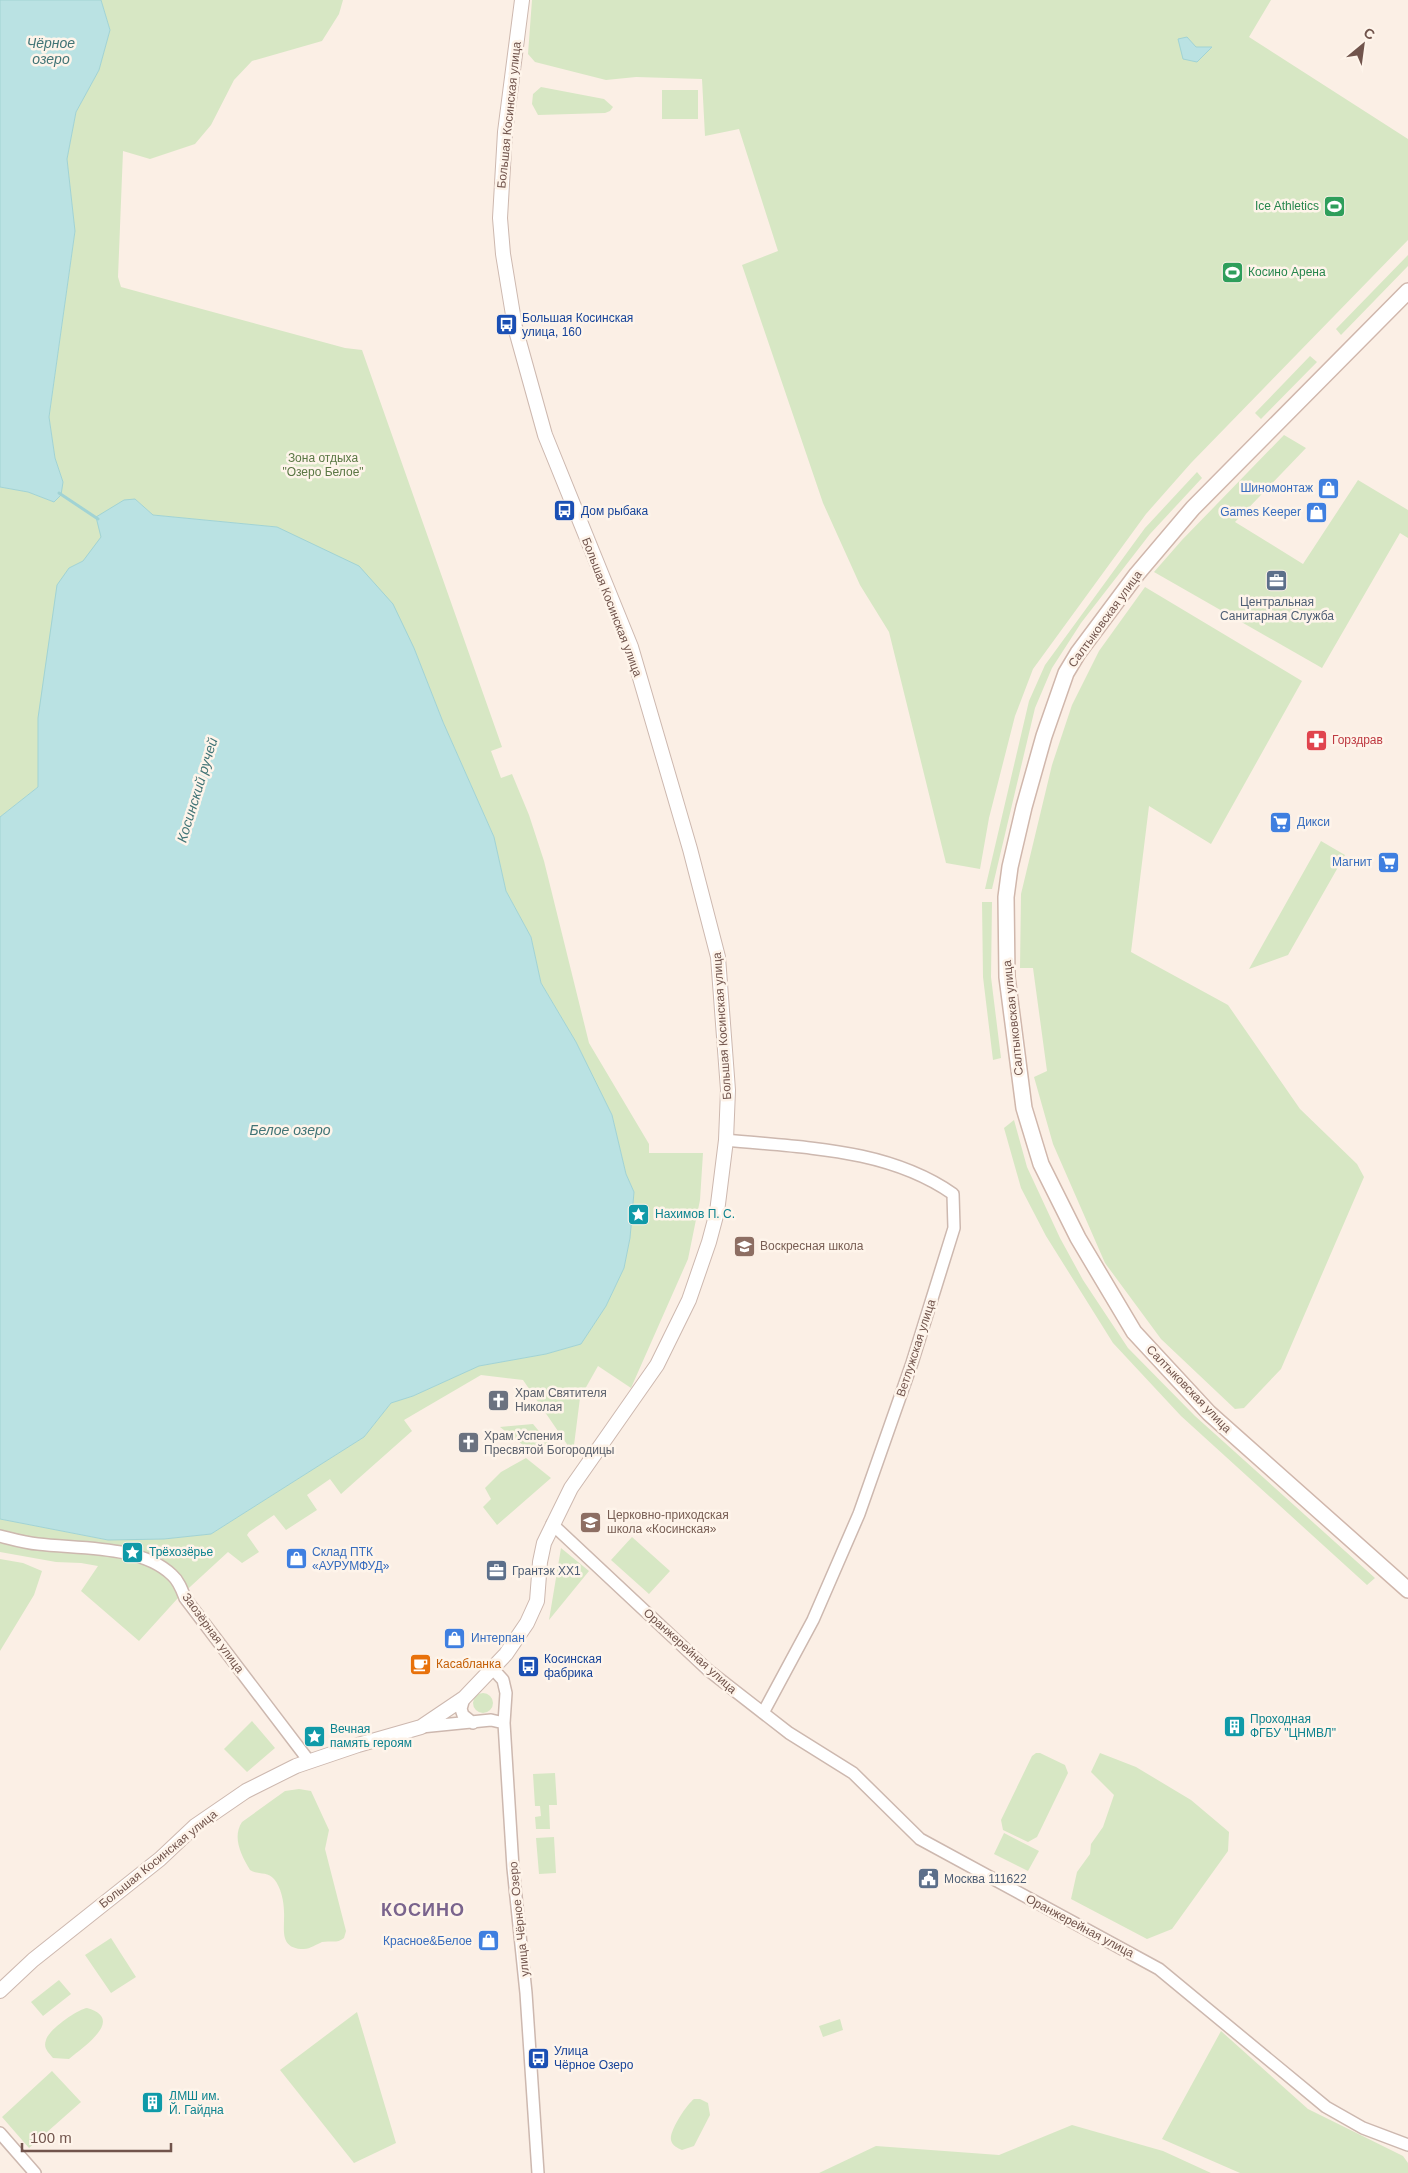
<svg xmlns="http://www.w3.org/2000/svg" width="1408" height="2173" viewBox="0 0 1408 2173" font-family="Helvetica,sans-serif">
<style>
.green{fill:#d7e7c4}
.water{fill:#bae2e3;stroke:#a1d3d4}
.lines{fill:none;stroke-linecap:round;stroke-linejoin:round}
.stream{stroke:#a1d3d4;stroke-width:3}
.minor-casing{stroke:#cdb8af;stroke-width:14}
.tertiary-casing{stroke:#cdb8af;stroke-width:16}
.secondary-casing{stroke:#d0b7ac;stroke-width:18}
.minor{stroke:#fff;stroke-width:11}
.tertiary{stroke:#fff;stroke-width:14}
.secondary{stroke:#fff;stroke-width:15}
.labels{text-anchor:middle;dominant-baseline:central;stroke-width:5;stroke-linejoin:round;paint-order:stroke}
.street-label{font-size:12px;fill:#71544c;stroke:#fef4ea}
.leisure-label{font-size:12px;fill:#27864d;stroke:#fef4ea;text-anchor:end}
.transit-label{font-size:12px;fill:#164399;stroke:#fef4ea;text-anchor:start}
.park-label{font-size:12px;fill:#5a7744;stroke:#fef4ea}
.shop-label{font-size:12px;fill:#366cbe;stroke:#fef4ea;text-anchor:end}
.service-label{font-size:12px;fill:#4e5e75;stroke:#fef4ea;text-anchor:start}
.health-label{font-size:12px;fill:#be3a42;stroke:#fef4ea;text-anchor:start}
.culture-label{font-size:12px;fill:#0d838f;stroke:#fef4ea;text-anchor:start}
.education-label{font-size:12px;fill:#785e54;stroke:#fef4ea;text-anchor:start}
.worship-label{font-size:12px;fill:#5b616d;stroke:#fef4ea;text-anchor:start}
.food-label{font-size:12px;fill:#c56008;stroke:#fef4ea;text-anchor:start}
.water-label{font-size:14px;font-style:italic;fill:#417476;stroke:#fef4ea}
.district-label{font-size:18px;font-weight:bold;letter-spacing:1px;fill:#7a648d;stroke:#fef4ea}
</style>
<rect width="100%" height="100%" fill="#fbefe5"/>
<!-- green -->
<path class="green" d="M101,0H343L339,14L322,41L252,61L234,80L211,125L195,144L150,159L123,151L118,277L121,287L345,348L362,350L502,747L491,751L501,778L512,774L529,815L544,861L589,1043L649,1144V1153H703L700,1200L688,1259L631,1388L598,1366L580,1398L573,1453L523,1380L481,1375L404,1420L412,1431L341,1494L330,1479L307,1495L317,1510L286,1530L274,1515L249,1532L247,1535L259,1552L242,1563L228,1552L178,1598L139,1641L81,1591L98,1566L81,1563L56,1562L0,1552V1519L108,1540L164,1539L211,1534L364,1437L391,1403L413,1396L479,1366L546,1354L581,1344L606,1306L624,1268L630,1238L634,1192L626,1174L612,1115L576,1042L541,983L531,937L506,891L494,837L443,722L414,648L277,527L153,515L135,499L83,561L69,568L38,718V787L0,817V487L28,492L54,502L63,482L55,458L49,417L75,231L67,159L76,112L99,70L110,30Z
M532,0H1271L1249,37L1408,139V240L1191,463L1146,514L1033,669L1015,716L989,818L980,869L946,863L889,632L860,585L823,503L742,265L778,251L739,129L705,136L702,79L636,77L606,80L535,62L528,54Z
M541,87L604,99L613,107L610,111L605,113L538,115L532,104L533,94Z
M662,90H698V119H662Z
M1408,255V266L1341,335L1336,329Z
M1310,356L1317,362L1261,419L1255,413Z
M1284,435L1306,448L1235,522L1303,564L1358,480L1408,510V538L1400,533L1322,668L1154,572L1182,540Z
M1197,472L1202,478L1150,534L1081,623L1052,668L1035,708L992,889H985L1029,701L1045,665L1145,528Z
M1145,587L1302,681L1211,844L1149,806L1131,952L1228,1005L1300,1109L1357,1164L1364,1177L1281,1369L1244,1408L1235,1409L1161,1339L1105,1263L1053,1144L1034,1077L1047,1071L1033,968H1020L1021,894L1052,765L1072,705L1099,651Z
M1321,841L1345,855L1288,955L1249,969Z
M982,902H992L991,977L1001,1058L993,1060L983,977Z
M1014,1120L1027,1167L1060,1238L1083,1280L1128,1348L1195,1416L1375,1578L1367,1585L1181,1416L1113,1343L1046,1236L1021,1188L1004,1128Z
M533,1424L548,1442L537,1456L500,1427Z
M526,1458L551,1478L497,1525L483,1507L491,1499L485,1488L501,1472Z
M632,1537L670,1571L649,1594L611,1560Z
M561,1548L589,1571L549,1620Z
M0,1559L23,1563L42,1571L34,1595L0,1651Z
M473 1703a10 10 0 1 1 20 0a10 10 0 1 1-20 0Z
M252,1721L275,1748L247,1772L224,1749Z
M1036,1753H1040L1065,1765L1068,1773L1037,1837L1028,1842L1003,1830L1001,1820L1032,1756Z
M1100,1753L1136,1767L1191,1800L1229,1832L1228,1851L1172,1929L1147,1939L1071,1899L1077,1872L1090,1854L1091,1844L1103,1827L1114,1795L1091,1772Z
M555,1773L557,1805H549L550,1829H536L535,1817L541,1816L540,1806H535L533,1774Z
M299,1789L311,1791L329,1830L325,1849L346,1931L344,1938C337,1944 330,1940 322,1942C317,1944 310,1949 304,1949C278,1949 285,1928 284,1912C284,1902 281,1887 274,1879C268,1871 257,1875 250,1870C241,1855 232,1837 242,1822L285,1791Z
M1004,1833L1039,1851L1028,1871L994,1854Z
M554,1837L556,1873L539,1874L536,1838Z
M111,1938L136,1977L111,1993L85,1955Z
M59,1980L71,1994L43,2016L31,2002Z
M87,2008C126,2019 83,2047 69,2059L53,2058C48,2052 43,2048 46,2040C48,2030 78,2009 87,2008Z
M357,2012L396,2143L354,2163L280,2070Z
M840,2019L843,2030L823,2037L819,2026Z
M1221,2031L1308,2109L1403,2156L1408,2163V2173H1240L1162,2139Z
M52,2071L81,2102L29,2148L2,2117Z
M694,2099H700L708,2103L710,2115L694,2146L682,2150C678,2148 672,2146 671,2140C669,2131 687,2104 694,2099Z
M1072,2125L1163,2151L1211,2173H819L876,2146L999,2155Z"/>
<!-- water -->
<path class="water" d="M0,0H101L110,30L99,70L76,112L67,159L75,231L49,417L55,458L63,482L61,495L54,502L28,492L0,487Z
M1187,37L1196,47H1212L1197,62L1183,59L1178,39Z
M135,499L153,515L277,527L359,566L393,604L414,648L443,722L494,837L506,891L531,937L541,983L576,1042L612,1115L626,1174L634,1192L630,1238L624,1268L606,1306L581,1344L546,1354L479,1366L413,1396L391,1403L364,1437L211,1534L164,1539L108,1540L0,1519V817L38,787V718L57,585L69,568L83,561L101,537L96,517L124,500Z"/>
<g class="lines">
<!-- stream -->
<path class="stream" d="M59,493L98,519"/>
<defs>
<path id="minor" d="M726,1140C803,1148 887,1148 953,1194L954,1228L912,1363L859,1514L813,1620L763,1713
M552,1524L708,1670L789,1733L853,1773L920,1839L1159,1969L1326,2107L1363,2128L1408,2145
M0,1536C12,1539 25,1543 38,1544C79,1549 141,1545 172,1575C179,1581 182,1590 185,1598L309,1761
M493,1669L503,1680L506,1693L504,1723L513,1868L526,1993L538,2173
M464,1698L461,1709L463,1715L473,1723
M421,1727L491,1720L504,1723
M0,2133L35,2173"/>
<path id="tertiary" d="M0,1991L33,1960L160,1859L195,1826L246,1791L296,1766L358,1745L421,1727L464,1698L506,1654L527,1623L537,1601L540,1562L544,1543L571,1488L657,1365L689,1300L709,1242L717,1212L726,1140L728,1090L718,957L690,849L631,647L545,435L515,327L503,254L500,218L505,132L522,0"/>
<path id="secondary" d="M1408,291L1193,508L1137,574L1078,653L1066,673L1044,736L1024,807L1010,867L1006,897L1007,977L1024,1108L1041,1164L1078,1238L1134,1332L1209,1413L1408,1590"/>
</defs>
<!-- minor casing -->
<use href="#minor" class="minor-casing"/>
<!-- tertiary casing -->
<use href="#tertiary" class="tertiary-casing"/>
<!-- secondary casing -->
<use href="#secondary" class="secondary-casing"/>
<!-- minor -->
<use href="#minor" class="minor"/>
<!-- tertiary -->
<use href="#tertiary" class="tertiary"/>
<!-- secondary -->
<use href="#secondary" class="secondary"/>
</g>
<!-- icons -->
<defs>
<symbol id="stadium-square" viewBox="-11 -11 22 22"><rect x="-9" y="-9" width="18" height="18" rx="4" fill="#2e9e5b" stroke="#fef4ea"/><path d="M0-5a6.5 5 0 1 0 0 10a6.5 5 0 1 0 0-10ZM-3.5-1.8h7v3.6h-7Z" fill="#fff"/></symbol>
<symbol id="bus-square" viewBox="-11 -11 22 22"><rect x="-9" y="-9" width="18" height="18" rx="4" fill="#1a4fb4" stroke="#fef4ea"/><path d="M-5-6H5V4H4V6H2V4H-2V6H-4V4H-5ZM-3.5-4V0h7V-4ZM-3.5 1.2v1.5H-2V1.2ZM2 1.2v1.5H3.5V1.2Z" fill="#fff"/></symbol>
<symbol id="shop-square" viewBox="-11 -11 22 22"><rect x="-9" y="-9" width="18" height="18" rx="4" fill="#3f7fe0" stroke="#fef4ea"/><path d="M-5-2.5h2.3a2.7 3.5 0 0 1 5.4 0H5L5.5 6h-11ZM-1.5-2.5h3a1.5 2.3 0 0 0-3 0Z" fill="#fff"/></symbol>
<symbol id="office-square" viewBox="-11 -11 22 22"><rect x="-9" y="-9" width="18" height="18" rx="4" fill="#5c6f8a" stroke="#fef4ea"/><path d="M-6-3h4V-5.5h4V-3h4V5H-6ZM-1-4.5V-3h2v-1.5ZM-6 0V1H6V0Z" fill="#fff"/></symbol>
<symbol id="pharmacy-square" viewBox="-11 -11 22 22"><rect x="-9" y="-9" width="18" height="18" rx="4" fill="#e0444e" stroke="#fef4ea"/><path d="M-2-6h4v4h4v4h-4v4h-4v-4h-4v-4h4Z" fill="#fff"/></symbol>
<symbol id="supermarket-square" viewBox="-11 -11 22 22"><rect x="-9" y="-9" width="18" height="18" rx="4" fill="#3f7fe0" stroke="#fef4ea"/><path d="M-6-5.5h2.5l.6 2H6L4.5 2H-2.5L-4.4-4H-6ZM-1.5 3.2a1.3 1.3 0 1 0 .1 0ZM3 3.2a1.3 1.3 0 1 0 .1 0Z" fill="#fff"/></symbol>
<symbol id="sight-square" viewBox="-11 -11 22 22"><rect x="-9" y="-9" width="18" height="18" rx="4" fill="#0f9aa8" stroke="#fef4ea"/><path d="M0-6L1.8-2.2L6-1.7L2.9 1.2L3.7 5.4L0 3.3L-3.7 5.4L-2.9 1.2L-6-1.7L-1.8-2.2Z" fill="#fff"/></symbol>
<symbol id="school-square" viewBox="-11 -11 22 22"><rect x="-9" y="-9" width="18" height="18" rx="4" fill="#8d6e63" stroke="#fef4ea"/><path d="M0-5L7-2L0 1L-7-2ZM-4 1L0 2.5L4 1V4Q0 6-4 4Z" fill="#fff"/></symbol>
<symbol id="church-square" viewBox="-11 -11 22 22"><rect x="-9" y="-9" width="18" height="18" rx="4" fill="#6b7280" stroke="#fef4ea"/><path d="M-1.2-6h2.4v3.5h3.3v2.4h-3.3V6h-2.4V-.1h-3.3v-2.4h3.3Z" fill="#fff"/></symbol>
<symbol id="cafe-square" viewBox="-11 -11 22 22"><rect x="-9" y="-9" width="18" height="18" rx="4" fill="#e8710a" stroke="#fef4ea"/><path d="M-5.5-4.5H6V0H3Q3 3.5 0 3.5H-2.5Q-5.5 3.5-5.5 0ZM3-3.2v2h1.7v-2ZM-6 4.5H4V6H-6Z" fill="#fff"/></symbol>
<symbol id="building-square" viewBox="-11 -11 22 22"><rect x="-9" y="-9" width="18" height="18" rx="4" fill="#0f9aa8" stroke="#fef4ea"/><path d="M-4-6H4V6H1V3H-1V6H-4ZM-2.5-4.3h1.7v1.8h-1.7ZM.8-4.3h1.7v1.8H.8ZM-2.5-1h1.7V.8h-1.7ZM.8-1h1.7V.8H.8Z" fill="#fff"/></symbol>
<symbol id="civic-square" viewBox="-11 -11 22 22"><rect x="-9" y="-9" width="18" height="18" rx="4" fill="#5c6f8a" stroke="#fef4ea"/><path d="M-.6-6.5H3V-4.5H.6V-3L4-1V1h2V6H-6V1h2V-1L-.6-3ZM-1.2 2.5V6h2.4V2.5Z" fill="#fff"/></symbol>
</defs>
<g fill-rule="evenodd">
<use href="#stadium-square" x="1322" y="194" width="25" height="25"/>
<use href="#stadium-square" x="1220" y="260" width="25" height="25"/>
<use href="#bus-square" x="494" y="312" width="25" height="25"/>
<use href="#shop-square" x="1316" y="476" width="25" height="25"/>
<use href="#bus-square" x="552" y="498" width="25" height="25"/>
<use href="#shop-square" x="1304" y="500" width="25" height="25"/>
<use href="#office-square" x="1264" y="568" width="25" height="25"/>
<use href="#pharmacy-square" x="1304" y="728" width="25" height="25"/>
<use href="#supermarket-square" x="1268" y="810" width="25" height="25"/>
<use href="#supermarket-square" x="1376" y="850" width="25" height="25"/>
<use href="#sight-square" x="626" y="1202" width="25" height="25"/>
<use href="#school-square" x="732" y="1234" width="25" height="25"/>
<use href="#church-square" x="486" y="1388" width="25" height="25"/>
<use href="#church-square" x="456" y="1430" width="25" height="25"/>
<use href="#school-square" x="578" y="1510" width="25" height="25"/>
<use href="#sight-square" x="120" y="1540" width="25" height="25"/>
<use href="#shop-square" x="284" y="1546" width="25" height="25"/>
<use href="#office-square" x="484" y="1558" width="25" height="25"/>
<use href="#shop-square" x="442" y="1626" width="25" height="25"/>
<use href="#cafe-square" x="408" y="1652" width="25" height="25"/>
<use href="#bus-square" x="516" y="1654" width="25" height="25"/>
<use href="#building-square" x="1222" y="1714" width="25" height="25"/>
<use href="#sight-square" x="302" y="1724" width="25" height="25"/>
<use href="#civic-square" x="916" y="1866" width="25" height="25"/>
<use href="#shop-square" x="476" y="1928" width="25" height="25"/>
<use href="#bus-square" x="526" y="2046" width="25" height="25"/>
<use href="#building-square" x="140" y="2090" width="25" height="25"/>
</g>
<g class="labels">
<!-- street labels -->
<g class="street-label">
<text transform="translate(509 115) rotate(-84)">Большая Косинская улица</text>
<text transform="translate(612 607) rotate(69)">Большая Косинская улица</text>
<text transform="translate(1105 619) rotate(-54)">Салтыковская улица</text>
<text transform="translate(1013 1018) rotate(-96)">Салтыковская улица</text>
<text transform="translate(722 1026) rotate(-94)">Большая Косинская улица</text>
<text transform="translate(916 1348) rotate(-72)">Ветлужская улица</text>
<text transform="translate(1189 1389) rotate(46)">Салтыковская улица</text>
<text transform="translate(213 1633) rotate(54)">Заозёрная улица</text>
<text transform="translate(690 1651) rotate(42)">Оранжерейная улица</text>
<text transform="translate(158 1859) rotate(-39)">Большая Косинская улица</text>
<text transform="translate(519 1919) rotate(-96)">улица Чёрное Озеро</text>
<text transform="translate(1080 1926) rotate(28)">Оранжерейная улица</text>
</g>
<!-- leisure labels -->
<g class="leisure-label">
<text x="1319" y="206">Ice Athletics</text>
<text x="1248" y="272" text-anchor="start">Косино Арена</text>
</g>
<!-- transit labels -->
<g class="transit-label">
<text x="522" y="318">Большая Косинская<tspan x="522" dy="14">улица, 160</tspan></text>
<text x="581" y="511">Дом рыбака</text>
<text x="544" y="1659">Косинская<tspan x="544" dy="14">фабрика</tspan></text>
<text x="554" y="2051">Улица<tspan x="554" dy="14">Чёрное Озеро</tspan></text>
</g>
<!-- park labels -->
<g class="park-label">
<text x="323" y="458">Зона отдыха<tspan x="323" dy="14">"Озеро Белое"</tspan></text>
</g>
<!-- shop labels -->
<g class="shop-label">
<text x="1313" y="488">Шиномонтаж</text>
<text x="1301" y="512">Games Keeper</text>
<text x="1297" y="822" text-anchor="start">Дикси</text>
<text x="1372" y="862">Магнит</text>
<text x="312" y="1552" text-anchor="start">Склад ПТК<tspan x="312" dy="14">«АУРУМФУД»</tspan></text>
<text x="471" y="1638" text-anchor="start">Интерпан</text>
<text x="472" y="1941">Красное&amp;Белое</text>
</g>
<!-- service labels -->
<g class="service-label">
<text x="1277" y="602" text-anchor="middle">Центральная<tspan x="1277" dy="14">Санитарная Служба</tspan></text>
<text x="512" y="1571">Грантэк ХХ1</text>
<text x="944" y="1879">Москва 111622</text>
</g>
<!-- health labels -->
<g class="health-label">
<text x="1332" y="740">Горздрав</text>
</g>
<!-- culture labels -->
<g class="culture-label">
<text x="655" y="1214">Нахимов П. С.</text>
<text x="149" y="1552">Трёхозёрье</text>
<text x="1250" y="1719">Проходная<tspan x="1250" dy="14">ФГБУ "ЦНМВЛ"</tspan></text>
<text x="330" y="1729">Вечная<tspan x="330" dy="14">память героям</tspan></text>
<text x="169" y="2096">ДМШ им.<tspan x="169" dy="14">Й. Гайдна</tspan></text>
</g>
<!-- education labels -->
<g class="education-label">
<text x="760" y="1246">Воскресная школа</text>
<text x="607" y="1515">Церковно-приходская<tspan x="607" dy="14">школа «Косинская»</tspan></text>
</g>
<!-- worship labels -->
<g class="worship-label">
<text x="515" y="1393">Храм Святителя<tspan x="515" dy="14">Николая</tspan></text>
<text x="484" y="1436">Храм Успения<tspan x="484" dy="14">Пресвятой Богородицы</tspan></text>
</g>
<!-- food labels -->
<g class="food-label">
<text x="436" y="1664">Касабланка</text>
</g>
<!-- water labels -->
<g class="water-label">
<text x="51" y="43">Чёрное<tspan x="51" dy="16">озеро</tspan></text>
<text transform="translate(197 790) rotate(-73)">Косинский ручей</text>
<text x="290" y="1130">Белое озеро</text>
</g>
<!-- district labels -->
<g class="district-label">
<text x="423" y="1910">КОСИНО</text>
</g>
</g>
<!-- north arrow -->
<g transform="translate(1363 45) rotate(29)" stroke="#fef4ea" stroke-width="4" paint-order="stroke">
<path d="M0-4L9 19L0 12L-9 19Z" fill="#71544c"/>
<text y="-8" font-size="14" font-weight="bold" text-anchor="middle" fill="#71544c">С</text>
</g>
<!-- scale -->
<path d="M22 2143v8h149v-8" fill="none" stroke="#71544c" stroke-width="2.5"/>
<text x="30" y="2143" font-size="15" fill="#71544c" stroke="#fef4ea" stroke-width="4" paint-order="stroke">100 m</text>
</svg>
